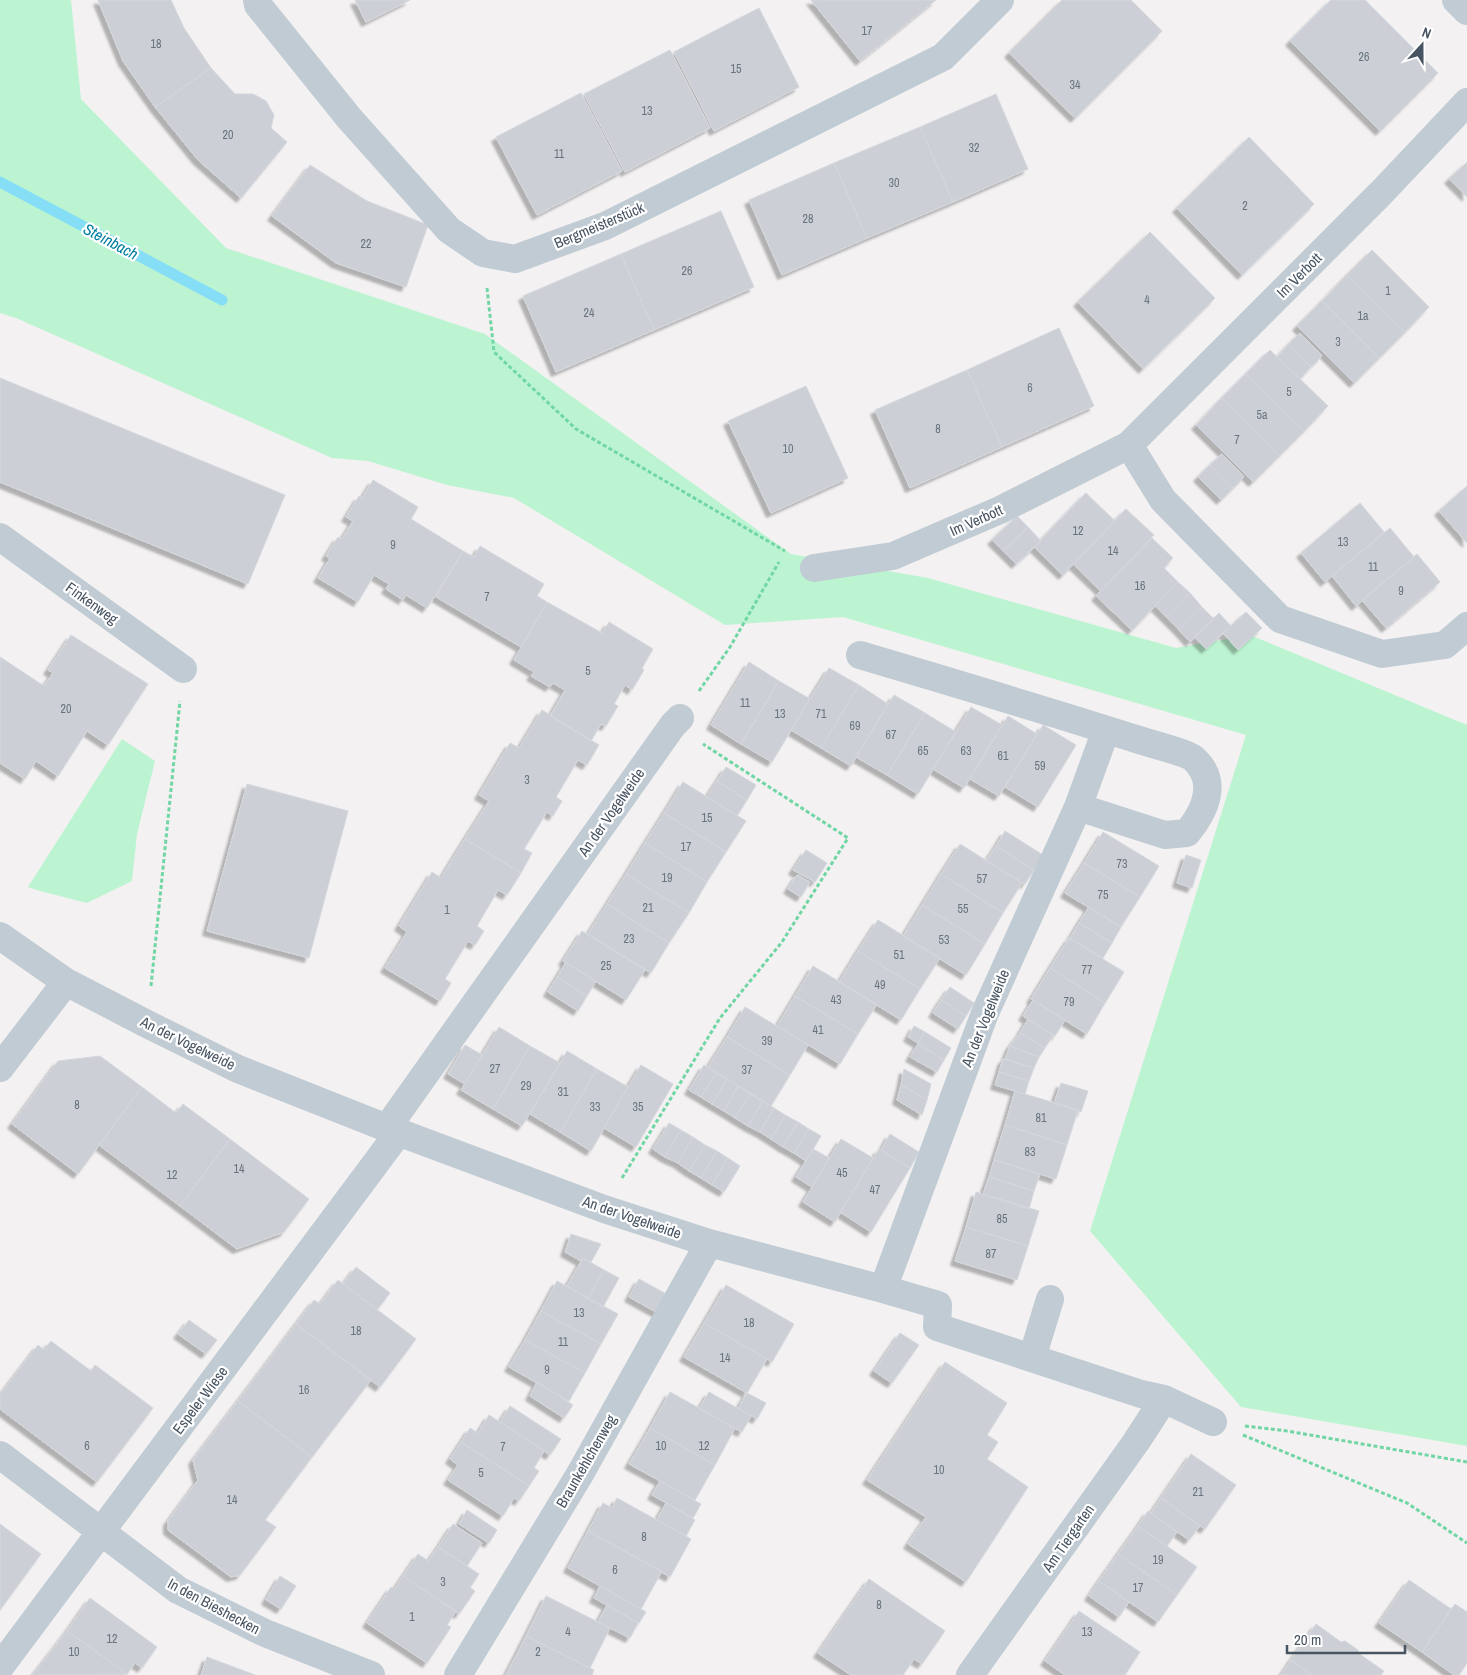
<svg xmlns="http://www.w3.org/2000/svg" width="1467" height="1675" viewBox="0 0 1467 1675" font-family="'Archivo Narrow',sans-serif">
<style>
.green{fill:#bcf4d2}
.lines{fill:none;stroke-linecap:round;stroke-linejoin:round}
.stream{stroke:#85def6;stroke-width:11}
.building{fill:#ccd0d6;stroke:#d4d7dd;filter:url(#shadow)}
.path{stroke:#70d6a4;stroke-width:3;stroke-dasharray:4 2.5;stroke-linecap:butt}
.minor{stroke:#c0cbd4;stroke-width:28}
.labels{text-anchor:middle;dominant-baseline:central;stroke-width:4.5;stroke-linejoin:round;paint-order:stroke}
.number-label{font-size:12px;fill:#68737e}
.street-label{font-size:15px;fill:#475461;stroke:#fff}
.water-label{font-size:16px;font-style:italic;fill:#0380a1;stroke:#fff}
</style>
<defs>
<filter id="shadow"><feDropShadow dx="-4.5" dy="4.5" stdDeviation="1" flood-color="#0004"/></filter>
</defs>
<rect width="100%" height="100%" fill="#f3f1f1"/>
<!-- green -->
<path class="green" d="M0,0H71L81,99L226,248L485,334L791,554L928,578L1176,648L1250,635L1467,725V1446L1241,1407L1090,1231L1246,735L843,617L725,625L514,498L447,485L368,461L332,458L16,318L0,313Z
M122,739L155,761L137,834L132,881L87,903L40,891L28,887Z"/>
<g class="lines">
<!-- stream -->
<path class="stream" d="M0,182L222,300"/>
</g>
<!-- building -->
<path class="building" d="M98,0H171L184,28L211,68L155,107L123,61Z
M355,0H410L366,22Z
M811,0H936L860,61Z
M1062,0H1131L1162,31L1075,118L1009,53Z
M1331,0H1365L1438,73L1380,131L1290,41Z
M759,8L799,87L714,131L674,52Z
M670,50L710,128L625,172L584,94Z
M211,68L235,94H253L266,101L274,115L271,128L287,142L241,198L198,160L155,107Z
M581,93L622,171L537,215L496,137Z
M996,94L1028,169L953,202L920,127Z
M920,127L953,202L867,238L834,163Z
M1249,137L1314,204L1242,275L1177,208Z
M1467,162V197L1449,179Z
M834,163L867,238L782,275L749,200Z
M310,165L367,201L428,225L406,287L336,263L272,216Z
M721,211L754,287L654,330L621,254Z
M1150,232L1215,298L1143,369L1078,302Z
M1372,250L1429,307L1405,332L1347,275Z
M621,254L654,330L556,372L523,296Z
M1347,275L1405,332L1379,358L1322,301Z
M1322,301L1379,358L1354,383L1297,326Z
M1059,328L1094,406L1002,447L967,370Z
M1300,333L1322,356L1311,367L1288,345Z
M1288,345L1311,367L1300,379L1277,357Z
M1270,350L1328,406L1304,431L1246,374Z
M967,370L1002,447L910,488L875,410Z
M1246,374L1304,431L1279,456L1222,398Z
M0,378L285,495L248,584L0,482Z
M806,386L848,478L771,513L728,421Z
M1222,398L1279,456L1253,482L1196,425Z
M1222,454L1244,477L1233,488L1210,465Z
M1210,465L1233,488L1221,500L1198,477Z
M373,480L418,507L411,519L463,551L427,608L406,595L403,600L386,589L389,584L374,575L358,602L318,578L330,558L326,556L338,537L342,539L353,521L346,517L359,496L362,498Z
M1467,486V543L1439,511Z
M1086,493L1115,521L1063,575L1034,547Z
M1360,503L1384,532L1325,582L1301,553Z
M1126,509L1154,535L1101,591L1073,564Z
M1017,516L1028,527L1003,551L992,540Z
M1028,527L1041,541L1016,564L1003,551Z
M1390,528L1414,557L1356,606L1332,576Z
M1152,538L1173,558L1164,568L1178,582L1132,630L1096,596Z
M480,546L544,584L537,596L547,602L521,647L436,597L463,551L474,557Z
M1417,554L1440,582L1386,628L1362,600Z
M1178,582L1190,593L1166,617L1155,606Z
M1190,593L1202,607L1179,630L1166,617Z
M547,602L602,633L609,622L653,649L642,668L644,670L632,690L625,685L614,704L618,706L606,726L601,724L591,741L550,716L565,690L553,683L550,687L531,676L534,672L514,660Z
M1202,607L1214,619L1190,642L1179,630Z
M1246,612L1262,628L1238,650L1223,633Z
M1219,613L1231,626L1206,649L1194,637Z
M71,635L148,684L108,745L87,731L58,776L36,761L25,779L0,763V657L44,686L53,673L48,670Z
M749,662L779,681L741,744L711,725Z
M829,668L859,685L821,748L791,730Z
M779,681L810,699L772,762L741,744Z
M859,685L888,704L851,766L821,748Z
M894,695L925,713L887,775L856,757Z
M971,707L1002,725L964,788L933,769Z
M542,710L599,745L587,765L578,760L556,797L562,801L553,816L547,812L524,849L532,853L521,873L465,839L489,801L479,795L510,743L519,748Z
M925,713L956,732L918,794L887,775Z
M1008,716L1037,734L999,796L970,779Z
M1043,725L1076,745L1038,807L1005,787Z
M726,767L756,785L747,800L717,781Z
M717,781L747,800L737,816L707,797Z
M683,782L746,821L726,852L664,813Z
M247,784L348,811L309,958L207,931Z
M664,813L726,852L707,882L645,843Z
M1005,831L1043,855L1034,870L996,846Z
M1103,832L1159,866L1140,897L1084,863Z
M465,839L521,873L507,895L498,890L477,926L484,931L475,945L468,941L445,979L451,983L440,1001L385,968L407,932L399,926L432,872L441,878Z
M645,843L707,882L689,913L626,874Z
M960,844L1022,883L1003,913L941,874Z
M996,846L1034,870L1025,884L986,861Z
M806,850L827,863L815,882L793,870Z
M1186,855L1201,860L1192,888L1177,883Z
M1084,863L1140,897L1121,927L1065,893Z
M626,874L689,913L669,943L607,904Z
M941,874L1003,913L985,944L922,905Z
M797,875L810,882L801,897L788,889Z
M607,904L669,943L651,973L588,934Z
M922,905L985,944L966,975L903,936Z
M1089,907L1121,927L1112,943L1079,923Z
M878,920L940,958L920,989L858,951Z
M1079,923L1112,943L1103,958L1070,938Z
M582,931L645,970L626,1000L563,961Z
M1069,938L1124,972L1105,1003L1050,968Z
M858,951L920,989L901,1020L839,982Z
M566,962L596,981L587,996L557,977Z
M813,966L877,1004L858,1034L795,996Z
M1050,968L1105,1003L1087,1034L1031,999Z
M557,977L587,996L578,1011L548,992Z
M950,987L974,1003L966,1016L941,1000Z
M795,996L858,1034L840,1064L777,1026Z
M941,1000L966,1016L958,1029L933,1013Z
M1033,1000L1065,1020L1055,1036L1023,1016Z
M745,1007L808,1045L790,1075L727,1037Z
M1028,1019L1053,1035L1045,1048L1020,1033Z
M914,1026L925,1032L918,1043L908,1037Z
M499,1027L530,1046L493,1109L461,1090Z
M925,1032L951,1048L944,1060L918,1044Z
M1020,1033L1045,1048L1039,1057L1010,1046Z
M727,1037L790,1075L771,1106L708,1067Z
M918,1044L944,1060L937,1072L910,1057Z
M465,1045L482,1055L465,1084L448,1074Z
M530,1046L560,1063L522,1126L493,1109Z
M1010,1046L1039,1057L1034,1068L1005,1059Z
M567,1051L597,1069L560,1132L530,1114Z
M100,1056L142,1087L78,1174L12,1124L58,1061Z
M1003,1059L1034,1068L1029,1081L999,1072Z
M641,1065L673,1084L636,1147L604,1128Z
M704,1065L716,1073L701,1097L689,1090Z
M597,1069L628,1087L591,1151L560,1132Z
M904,1069L931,1084L927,1100L901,1085Z
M999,1072L1029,1081L1025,1094L995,1085Z
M716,1073L727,1079L712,1104L701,1097Z
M727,1079L738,1086L724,1111L712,1104Z
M1061,1083L1088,1091L1081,1112L1054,1103Z
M901,1085L927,1100L922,1115L897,1100Z
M738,1086L750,1094L735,1118L724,1111Z
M142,1087L176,1113L183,1104L230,1139L180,1206L99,1145Z
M1015,1091L1078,1110L1067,1145L1005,1125Z
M750,1094L763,1101L748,1126L735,1118Z
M763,1101L774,1108L760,1132L748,1126Z
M774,1108L785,1115L771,1139L760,1132Z
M785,1115L798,1122L783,1147L771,1139Z
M798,1122L809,1129L794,1153L783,1147Z
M669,1123L681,1130L665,1157L653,1149Z
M1005,1125L1067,1145L1056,1179L994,1160Z
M809,1129L821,1136L806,1161L794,1153Z
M681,1130L693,1137L678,1163L665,1157Z
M890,1134L919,1152L910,1168L881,1150Z
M693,1137L705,1145L689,1171L678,1163Z
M230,1139L309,1199L284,1232L237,1249L180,1206Z
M841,1139L873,1158L835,1222L803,1202Z
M705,1145L717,1151L701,1178L689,1171Z
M813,1149L829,1158L812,1187L796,1177Z
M879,1149L910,1168L871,1232L840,1212Z
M717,1151L728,1158L712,1185L701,1178Z
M728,1158L740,1166L724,1192L712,1185Z
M994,1160L1040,1174L1034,1191L989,1177Z
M989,1177L1034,1191L1029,1209L983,1194Z
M976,1192L1039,1211L1028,1246L966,1227Z
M966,1227L1028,1246L1017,1280L955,1261Z
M571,1234L601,1244L591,1262L583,1258L581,1261L565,1252Z
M583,1258L604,1270L588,1299L567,1286Z
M356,1267L390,1293L377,1310L343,1284Z
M604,1270L619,1278L603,1307L588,1299Z
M639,1279L668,1295L658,1313L629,1297Z
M338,1280L416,1339L380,1387L296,1324L314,1300L320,1304Z
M557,1281L618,1314L601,1344L541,1311Z
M726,1285L794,1324L772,1362L704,1323Z
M541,1311L601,1344L585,1373L525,1340Z
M189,1320L217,1340L206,1354L178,1334Z
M704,1323L767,1359L747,1393L684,1357Z
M296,1324L371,1380L312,1457L238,1401Z
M900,1333L919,1345L892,1383L874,1371Z
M525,1340L585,1373L569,1401L509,1367Z
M51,1341L91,1371L95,1365L153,1408L97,1482L0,1409V1395L38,1345L44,1350Z
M945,1362L1007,1403L987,1435L998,1442L987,1459L1028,1487L966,1582L908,1544L926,1517L867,1480Z
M537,1382L573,1405L564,1418L530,1396Z
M670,1392L735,1428L715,1465L650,1428Z
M709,1392L751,1416L742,1432L699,1409Z
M747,1393L766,1403L757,1419L738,1408Z
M238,1401L312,1457L265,1520L276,1527L240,1575L231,1577L168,1530V1521L198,1480L193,1460Z
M510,1406L561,1439L550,1455L500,1422Z
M489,1415L544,1451L534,1468L539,1471L529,1486L461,1442L470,1428L478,1433Z
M650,1428L715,1465L695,1500L629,1464Z
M461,1442L529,1486L519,1501L514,1498L503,1516L448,1480L458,1465L450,1459Z
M1191,1454L1236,1485L1205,1529L1161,1498Z
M660,1481L701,1504L693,1518L652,1495Z
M617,1498L691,1539L670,1577L588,1531L603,1503L612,1508Z
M1161,1498L1200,1526L1189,1540L1151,1513Z
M666,1503L695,1520L686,1536L657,1520Z
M467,1510L497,1530L489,1543L459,1524Z
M1148,1511L1177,1532L1167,1546L1138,1526Z
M0,1524L41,1554L0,1610Z
M453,1524L482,1543L467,1566L438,1547Z
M1138,1526L1197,1567L1177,1595L1118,1554Z
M588,1531L662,1571L641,1609L568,1568Z
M438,1547L479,1574L470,1588L475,1591L459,1614L403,1576L418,1554L428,1561Z
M1118,1554L1177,1595L1158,1622L1099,1581Z
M280,1576L296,1586L281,1609L266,1600Z
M403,1576L456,1611L447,1625L451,1627L427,1663L367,1623L391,1587L394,1590Z
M869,1579L945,1631L922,1664L914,1659L903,1675H851L818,1653Z
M1409,1580L1451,1609L1422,1652L1379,1623Z
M1099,1581L1129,1602L1119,1617L1089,1596Z
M600,1586L646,1612L639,1623L594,1598Z
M546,1596L610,1628L590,1668L526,1636Z
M90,1598L157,1647L142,1668L135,1663L127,1674L67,1631Z
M1455,1604L1467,1612V1663L1459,1675H1454L1422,1652Z
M607,1605L638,1623L630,1638L598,1622Z
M1079,1611L1140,1652L1125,1675H1065L1045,1661Z
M1316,1624L1341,1642L1345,1641L1358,1650V1653L1384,1671L1381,1675H1312L1291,1660Z
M67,1631L127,1674L33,1675Z
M526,1636L594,1670L592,1675H506Z
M207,1657L255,1675H201Z
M1291,1660L1312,1675H1281Z"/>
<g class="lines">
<!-- path -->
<path class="path" d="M487,288L494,352L576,429L785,551
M699,691L730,647L779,562
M151,986L180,701
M622,1178L720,1018L782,942L848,838L703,744
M1245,1426L1287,1431L1467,1462
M1243,1435L1407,1503L1467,1543"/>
<!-- minor -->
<path class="minor" d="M257,0L258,5L349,118L449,230L483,253L515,259L605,226L943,57L1000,0
M1456,0L1467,11
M1129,445L1163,500L1280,619L1382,654L1445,645L1467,626
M0,537L183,669
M814,568L893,556L1000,510L1129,445L1381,193L1467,102
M860,655C951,682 1042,709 1133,738C1144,742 1188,753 1194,759C1219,782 1205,811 1187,833L1165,835L1078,807L1106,730
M0,936L66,982L147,1024L238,1069L387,1128L604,1209L709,1243L883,1289L938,1305L937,1327L1141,1394L1164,1399L1213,1422
M0,1068L66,982
M387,1128L673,725L680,718
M883,1289L985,1013L1078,807
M1032,1358L1050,1299
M0,1455L178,1590L265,1633L371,1675
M0,1667L399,1132
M458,1675L580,1474L709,1243
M970,1675L1136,1442L1164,1399"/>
</g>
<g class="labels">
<!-- number labels -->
<g class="number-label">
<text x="867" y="31">17</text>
<text x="156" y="44">18</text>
<text x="1364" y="57">26</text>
<text x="736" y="69">15</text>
<text x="1075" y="85">34</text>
<text x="647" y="111">13</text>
<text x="228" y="135">20</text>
<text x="974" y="148">32</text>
<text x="559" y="154">11</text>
<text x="894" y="183">30</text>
<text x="1245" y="206">2</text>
<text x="808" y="219">28</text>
<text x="366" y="244">22</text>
<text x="687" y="271">26</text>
<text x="1388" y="291">1</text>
<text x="1147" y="300">4</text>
<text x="589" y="313">24</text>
<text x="1363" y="316">1a</text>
<text x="1338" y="342">3</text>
<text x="1030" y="388">6</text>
<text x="1289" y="392">5</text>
<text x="1262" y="415">5a</text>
<text x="938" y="429">8</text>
<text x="1237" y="440">7</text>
<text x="788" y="449">10</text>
<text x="1078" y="531">12</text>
<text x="1343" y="542">13</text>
<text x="393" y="545">9</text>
<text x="1113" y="551">14</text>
<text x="1373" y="567">11</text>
<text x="1140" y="586">16</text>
<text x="1401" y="591">9</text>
<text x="487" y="597">7</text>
<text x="588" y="671">5</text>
<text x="745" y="703">11</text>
<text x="66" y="709">20</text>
<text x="780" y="714">13</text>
<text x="821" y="714">71</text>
<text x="855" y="726">69</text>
<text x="891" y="735">67</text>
<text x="923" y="751">65</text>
<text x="966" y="751">63</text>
<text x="1003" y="756">61</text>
<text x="1040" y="766">59</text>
<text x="527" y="780">3</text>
<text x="707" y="818">15</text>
<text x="686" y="847">17</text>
<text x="1122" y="864">73</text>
<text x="667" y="878">19</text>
<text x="982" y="879">57</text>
<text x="1103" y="895">75</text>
<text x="648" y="908">21</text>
<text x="963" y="909">55</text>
<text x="447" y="910">1</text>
<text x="629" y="939">23</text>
<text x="944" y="940">53</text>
<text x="899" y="955">51</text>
<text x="606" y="966">25</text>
<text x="1087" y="970">77</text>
<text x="880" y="985">49</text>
<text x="836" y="1000">43</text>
<text x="1069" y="1002">79</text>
<text x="818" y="1030">41</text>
<text x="767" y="1041">39</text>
<text x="495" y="1069">27</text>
<text x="747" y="1070">37</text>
<text x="526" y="1086">29</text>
<text x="563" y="1092">31</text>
<text x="77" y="1105">8</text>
<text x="595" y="1107">33</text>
<text x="638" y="1107">35</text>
<text x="1041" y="1118">81</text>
<text x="1030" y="1152">83</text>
<text x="239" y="1169">14</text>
<text x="842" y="1173">45</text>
<text x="172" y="1175">12</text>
<text x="875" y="1190">47</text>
<text x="1002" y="1219">85</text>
<text x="991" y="1254">87</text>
<text x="579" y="1313">13</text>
<text x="749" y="1323">18</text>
<text x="356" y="1331">18</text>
<text x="563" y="1342">11</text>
<text x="725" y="1358">14</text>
<text x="547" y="1370">9</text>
<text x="304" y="1390">16</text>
<text x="87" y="1446">6</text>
<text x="661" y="1446">10</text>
<text x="704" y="1446">12</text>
<text x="503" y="1447">7</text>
<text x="939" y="1470">10</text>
<text x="481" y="1473">5</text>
<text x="1198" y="1492">21</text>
<text x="232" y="1500">14</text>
<text x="644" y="1537">8</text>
<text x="1158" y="1560">19</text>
<text x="615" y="1570">6</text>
<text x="443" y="1582">3</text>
<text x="1138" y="1588">17</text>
<text x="879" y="1605">8</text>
<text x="412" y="1617">1</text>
<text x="568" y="1632">4</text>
<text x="1087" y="1632">13</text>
<text x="112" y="1639">12</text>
<text x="74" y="1652">10</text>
<text x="538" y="1652">2</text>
</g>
<!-- street labels -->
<g class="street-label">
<text transform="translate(599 225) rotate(-23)">Bergmeisterstück</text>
<text transform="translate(1299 275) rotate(-45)">Im Verbott</text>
<text transform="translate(976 520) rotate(-24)">Im Verbott</text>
<text transform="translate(92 603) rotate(36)">Finkenweg</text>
<text transform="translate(611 812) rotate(-55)">An der Vogelweide</text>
<text transform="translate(985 1018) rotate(-68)">An der Vogelweide</text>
<text transform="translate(188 1043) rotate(26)">An der Vogelweide</text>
<text transform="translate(632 1217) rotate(19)">An der Vogelweide</text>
<text transform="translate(200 1400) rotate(-53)">Espeler Wiese</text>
<text transform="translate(586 1461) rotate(-60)">Braunkehlchenweg</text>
<text transform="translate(1068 1538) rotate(-55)">Am Tiergarten</text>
<text transform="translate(214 1606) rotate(28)">In den Bieshecken</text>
</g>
<!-- water labels -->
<g class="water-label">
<text transform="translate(111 241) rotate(28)">Steinbach</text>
</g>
</g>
<!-- north arrow -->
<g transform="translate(1422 45) rotate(21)" stroke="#ffffff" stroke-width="4" paint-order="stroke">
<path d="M0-4L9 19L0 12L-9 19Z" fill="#475461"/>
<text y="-8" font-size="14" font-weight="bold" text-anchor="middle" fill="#475461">N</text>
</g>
<!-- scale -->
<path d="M1287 1645v8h118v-8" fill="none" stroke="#475461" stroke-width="2.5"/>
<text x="1294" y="1645" font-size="15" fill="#475461" stroke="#ffffff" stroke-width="4" paint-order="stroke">20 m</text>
</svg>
